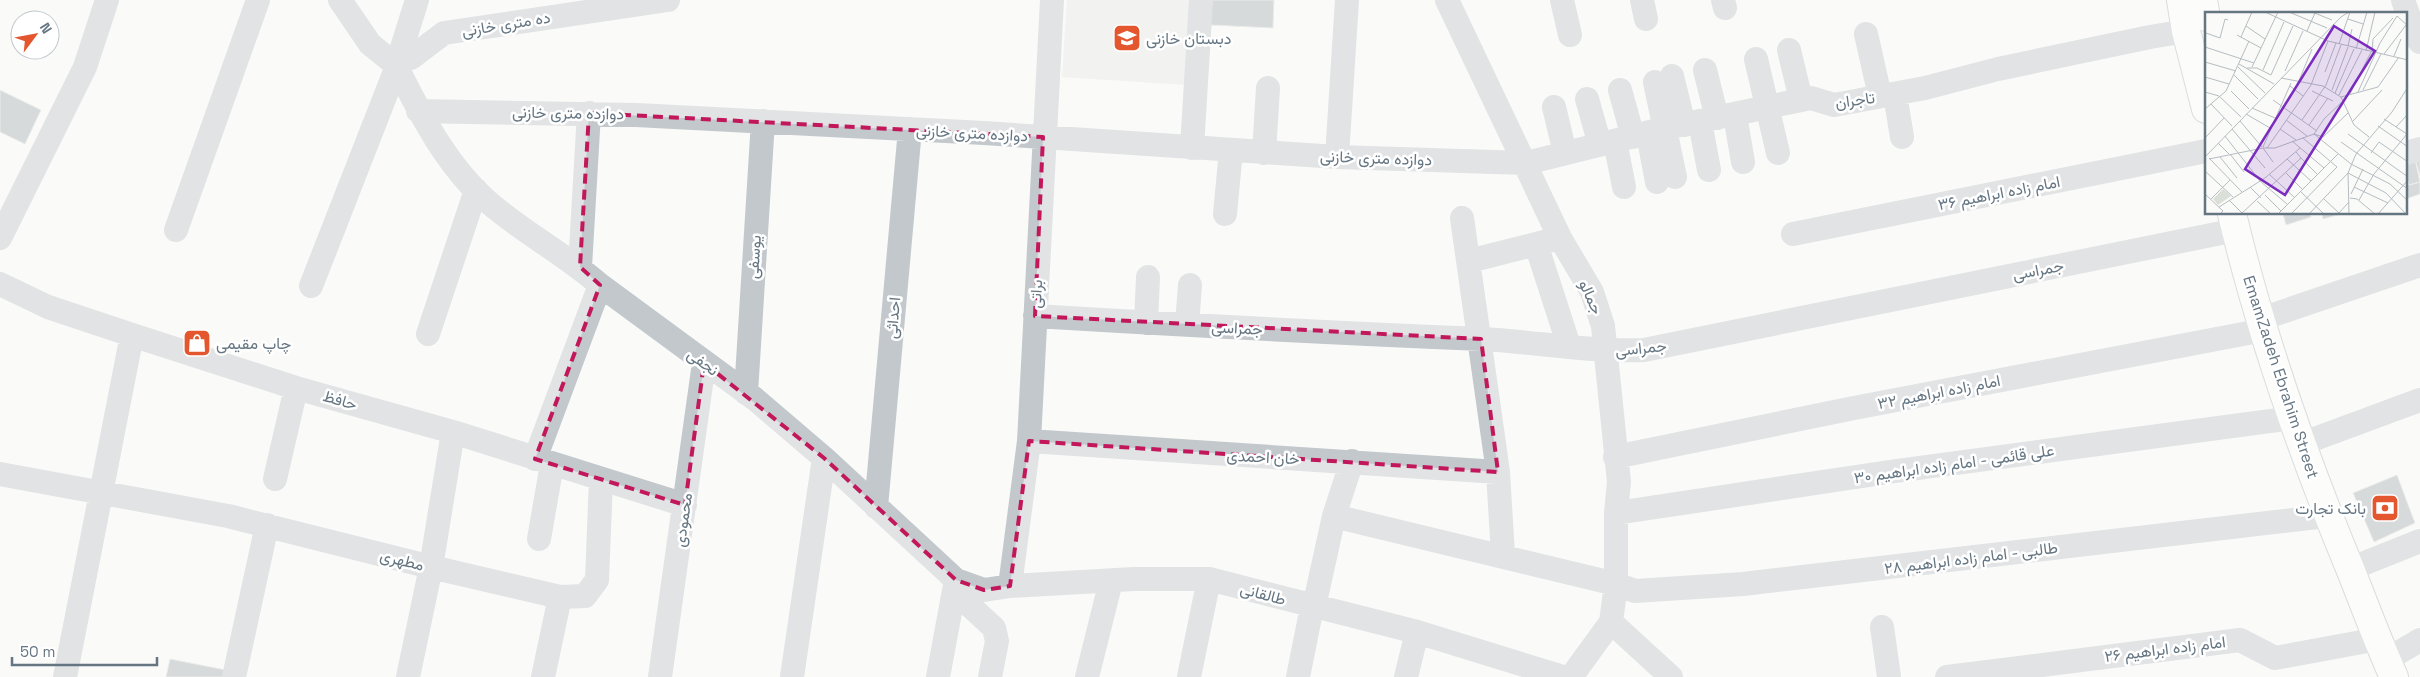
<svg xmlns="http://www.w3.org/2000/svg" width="2420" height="677" viewBox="0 0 2420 677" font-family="'Space Grotesk',Vazirmatn,sans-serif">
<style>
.built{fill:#e8e9e9}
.building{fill:#aab3b9;stroke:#dcdcda}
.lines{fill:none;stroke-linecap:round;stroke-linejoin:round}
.major-casing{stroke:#b5babe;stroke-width:30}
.minor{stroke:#c3c8cc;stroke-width:24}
.major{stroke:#fff;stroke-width:28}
.marked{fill:none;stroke:#c2185b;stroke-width:4;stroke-dasharray:10 6;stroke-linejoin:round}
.labels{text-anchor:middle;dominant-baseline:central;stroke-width:5;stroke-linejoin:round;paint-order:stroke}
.street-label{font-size:16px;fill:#657683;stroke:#fff}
.poi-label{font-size:16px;fill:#657683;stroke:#fff;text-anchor:start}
.inset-road{fill:none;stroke:#b5bdc2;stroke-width:1}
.view{fill:#7b2cbf;fill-opacity:0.15;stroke:#7b2cbf;stroke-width:2.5}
.inset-edge{fill:none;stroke:#657683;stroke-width:2.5}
</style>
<rect width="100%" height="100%" fill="#fafaf8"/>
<!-- built -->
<path class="built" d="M1067,0H1192L1186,85L1062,77Z"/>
<!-- building -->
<path class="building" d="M1212,0H1274L1273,28L1210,25Z
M0,90L41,110L25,144L0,132Z
M2420,158V176L2415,159Z
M2406,159H2415L2420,182L2409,185L2406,175Z
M2406,175L2409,185L2420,182V194L2406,199Z
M2283,214H2310L2311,217L2286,225Z
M2322,214H2341L2323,219Z
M197,333L206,339V349L187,341L191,335Z
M2397,475L2415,523L2374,542L2353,493Z
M170,659L226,670L224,677H166Z"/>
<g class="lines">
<defs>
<path id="major" d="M2181,0L2186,31L2206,109
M2203,0L2206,17
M2232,214C2261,336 2303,455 2351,571C2365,606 2378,642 2394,677"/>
</defs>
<!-- major casing -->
<use href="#major" class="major-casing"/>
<!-- minor -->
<path class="minor" d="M340,0L370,44L396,65
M1447,0L1560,238L1592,292L1603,326L1619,482L1616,513V584L1611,622L1571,677
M1562,0L1570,35
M1642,0L1646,19
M1723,0L1725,8
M2403,0L2416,37L2420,42
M1866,34L1880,96
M1789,50L1801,100
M400,54L417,0
M411,58L444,33L668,0
M1756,59L1778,153
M397,67C420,114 447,166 487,201C522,232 565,254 600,285L755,399L824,458L956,580L938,677
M1705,70L1717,118
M1672,76L1684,125
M1655,82L1675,177
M1620,90L1633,137
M1895,94L1902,137
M1587,99L1600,145
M1554,107L1565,153
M418,111L636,115L984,133L1337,157L1526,163L1666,128L1811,98L1834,105L1925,88L1998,69L2150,37L2186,31
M1735,115L1743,162
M1700,122L1709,170
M1648,134L1657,182
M1615,141L1624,187
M1192,148L1201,0
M1264,153L1268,88
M2406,153L2420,149
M1337,157L1347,0
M1225,214L1231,150
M1462,218L1498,472L1503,555
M176,230L258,0
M1793,234L2206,151
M0,238L85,67L107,0
M1536,244L1569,346
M1469,261L1552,240
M580,267L589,113
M0,284L48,307L132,335L296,388L453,432L685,505
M311,286L397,66
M1035,316C1184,325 1333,333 1482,339C1536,342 1590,352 1644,350L2236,230
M2261,319L2420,265
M1146,323L1148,277
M1187,325L1190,285
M428,334L476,190
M746,393L763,121
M1029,441L1498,472
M2301,444L2420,400
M1615,457L1854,408L2264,330
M535,459L600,285
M0,474L228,516L431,567L560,597L585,596L597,580L601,479
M275,479L296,388
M876,507L910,129
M1616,513L1896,471L2293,418
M1334,516L1616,584L1635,591L1743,584L2327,516
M539,539L552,464
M2350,569L2420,541
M956,580L984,590L1010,586L1134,579H1209L1417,632L1563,677
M956,580L969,605L994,628L997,641L990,677
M1010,586L1029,441L1052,0
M1611,622L1671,677
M1882,627L1889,677
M2386,660L2420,640
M65,677L132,335
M234,677L267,525
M408,677L431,567L453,432
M543,677L560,597
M660,677L704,363
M792,677L824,458
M1087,677L1111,581
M1189,677L1209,579
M1298,677L1312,607L1316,598L1334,516L1352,461
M1406,677L1417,632
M1947,677L2240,640L2275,658L2378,639"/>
<!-- major -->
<use href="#major" class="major"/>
</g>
<!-- marked area -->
<path d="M0 0H2420V677H0ZM589,113L1043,137L1035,316L1481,339L1498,472L1029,441L1010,586L984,590L956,580L824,458L704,363L685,505L535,459L600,285L580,267Z" fill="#fafaf8" fill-opacity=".55" fill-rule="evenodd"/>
<path class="marked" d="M589,113L1043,137L1035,316L1481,339L1498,472L1029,441L1010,586L984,590L956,580L824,458L704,363L685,505L535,459L600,285L580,267Z"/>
<!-- icons -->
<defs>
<symbol id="school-square" viewBox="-11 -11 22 22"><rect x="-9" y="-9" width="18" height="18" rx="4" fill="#e4572e" stroke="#fff"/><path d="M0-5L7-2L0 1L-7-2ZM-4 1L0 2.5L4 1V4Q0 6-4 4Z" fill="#fff"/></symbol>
<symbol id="shop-square" viewBox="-11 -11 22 22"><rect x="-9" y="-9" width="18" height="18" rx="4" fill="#e4572e" stroke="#fff"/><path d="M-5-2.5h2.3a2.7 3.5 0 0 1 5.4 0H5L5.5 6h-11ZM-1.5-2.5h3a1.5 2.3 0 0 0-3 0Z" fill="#fff"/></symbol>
<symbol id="bank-square" viewBox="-11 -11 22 22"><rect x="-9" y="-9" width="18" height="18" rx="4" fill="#e4572e" stroke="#fff"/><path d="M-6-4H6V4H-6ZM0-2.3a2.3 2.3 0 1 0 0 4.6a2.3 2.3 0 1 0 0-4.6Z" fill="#fff"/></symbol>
</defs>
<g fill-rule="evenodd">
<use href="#school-square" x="1111" y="22" width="32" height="32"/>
<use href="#shop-square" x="181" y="327" width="32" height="32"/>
<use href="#bank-square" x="2369" y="492" width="32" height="32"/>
</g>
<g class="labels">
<!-- street labels -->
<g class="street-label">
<text transform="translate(506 24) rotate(-9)">ده متری خازنی</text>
<text transform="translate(1855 100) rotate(-8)">تاجران</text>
<text transform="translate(568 113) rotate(1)">دوازده متری خازنی</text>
<text transform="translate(972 133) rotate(3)">دوازده متری خازنی</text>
<text transform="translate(1376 158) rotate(2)">دوازده متری خازنی</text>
<text transform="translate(1999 193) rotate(-11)">امام زاده ابراهیم ۳۶</text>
<text transform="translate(754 257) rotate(-86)">یوسفی</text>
<text transform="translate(2038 270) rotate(-11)">جمراسی</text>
<text transform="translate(1036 294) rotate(-87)">براتی</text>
<text transform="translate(1591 297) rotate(66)">جمالو</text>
<text transform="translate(893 318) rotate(-85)">احداثی</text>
<text transform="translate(1237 328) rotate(3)">جمراسی</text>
<text transform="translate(1641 348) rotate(-6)">جمراسی</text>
<text transform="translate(703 362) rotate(36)">نجفی</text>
<text transform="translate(2281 377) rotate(72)">EmamZadeh Ebrahim Street</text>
<text transform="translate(1939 392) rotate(-11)">امام زاده ابراهیم ۳۲</text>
<text transform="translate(340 400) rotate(16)">حافظ</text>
<text transform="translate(1263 457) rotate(3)">خان احمدی</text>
<text transform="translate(1954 464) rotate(-8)">علی قائمی - امام زاده ابراهیم ۳۰</text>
<text transform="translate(683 520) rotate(-82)">محمودی</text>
<text transform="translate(1971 558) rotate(-7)">طالبی - امام زاده ابراهیم ۲۸</text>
<text transform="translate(402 560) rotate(14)">مطهری</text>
<text transform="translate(1263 594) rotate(15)">طالقانی</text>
<text transform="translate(2165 649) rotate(-7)">امام زاده ابراهیم ۲۶</text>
</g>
<!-- poi labels -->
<g class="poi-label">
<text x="1146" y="38">دبستان خازنی</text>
<text x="216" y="343">چاپ مقیمی</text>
<text x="2366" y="508" text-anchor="end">بانک تجارت</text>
</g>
</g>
<!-- overview -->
<g transform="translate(2205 12)">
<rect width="202" height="202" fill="#fafaf8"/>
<path d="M18,177L26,184L13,193L8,187Z" fill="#dadfd7"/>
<path class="inset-road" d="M60,0L123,29L203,48M84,0L122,16M107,0L127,8M143,7L158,12M41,14L60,27M102,19L110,1M1,21L15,26L20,7L23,8M32,23L56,36M36,25L47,0M134,32L145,0M143,34L147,17M0,35L49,51M151,37L162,0M161,39L170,0M167,40L168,27L188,6M179,42L201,13M189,44L196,27M0,50L31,59M34,52L69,72M33,55L60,81M47,55L73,0M42,56H52L66,63L88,14M58,58L79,10M80,59L98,19M120,60L131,31M29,63L53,87M0,65L24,72M76,66L118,74L136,85M93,71L107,37M85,74L98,84M127,78L143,35M158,78L176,42M26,79L44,97M107,79L128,89M0,80L14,84L36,105M153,80L175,31L192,4L203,14M130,81L149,37M145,82L166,40M134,83L157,38M136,85L173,75L194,45M136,85L149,113L164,125M68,88L112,119M138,89L119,107L109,122L118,125L143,101M6,92L27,114M47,96L70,106M0,97L21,79L44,29M41,102L65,116M179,107L202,122M81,108L102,124M97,108L121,73L136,33M35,109L57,135M148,109L177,78M104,113L123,86M173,114L203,135M191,115L203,102M27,117L60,156M75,117L91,128M143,122L203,165M20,124L55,169L82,192M0,126L19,106M87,129L119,156M136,130L203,177M13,131L24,142M58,135L86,71M58,136H70L109,122L146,152L185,172L203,189M58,136L68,150M62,136L106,73L123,29M166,141L174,130L203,150M25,142L39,160M0,145L136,5L144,0M15,145L32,166M4,146L37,180M96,146L113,163M4,147L58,136M82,147L106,169M0,159L28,185M81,161L98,178M64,162L89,185M45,175L56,186M149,175L183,191M96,180L119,202M0,182L18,199L15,202M146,182L158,157M60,183L76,199M145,186L152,187L170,202M6,187L25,168M119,187L134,201M24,188L37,201M154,188L169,162L202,122M52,189L66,202M14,195L60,166L95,136M36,202L96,146L91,140M73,202L133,142M86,202L132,155L98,126M104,202L143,161L151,142L187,100L203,75M133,202L144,190M144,202L143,161L181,181L201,202M173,202L203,168"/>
<path class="view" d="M129,14L170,39L80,183L40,157Z"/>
<rect width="202" height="202" class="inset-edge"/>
</g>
<!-- north arrow -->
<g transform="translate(35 35) rotate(58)"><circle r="24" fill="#ffffff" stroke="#c1c8cd"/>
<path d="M0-4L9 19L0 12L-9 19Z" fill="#e4572e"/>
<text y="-8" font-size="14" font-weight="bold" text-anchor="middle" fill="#657683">N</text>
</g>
<!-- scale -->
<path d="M12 657v8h145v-8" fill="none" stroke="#657683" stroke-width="2.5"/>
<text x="20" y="657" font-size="15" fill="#657683" stroke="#ffffff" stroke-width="4" paint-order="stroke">50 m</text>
</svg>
